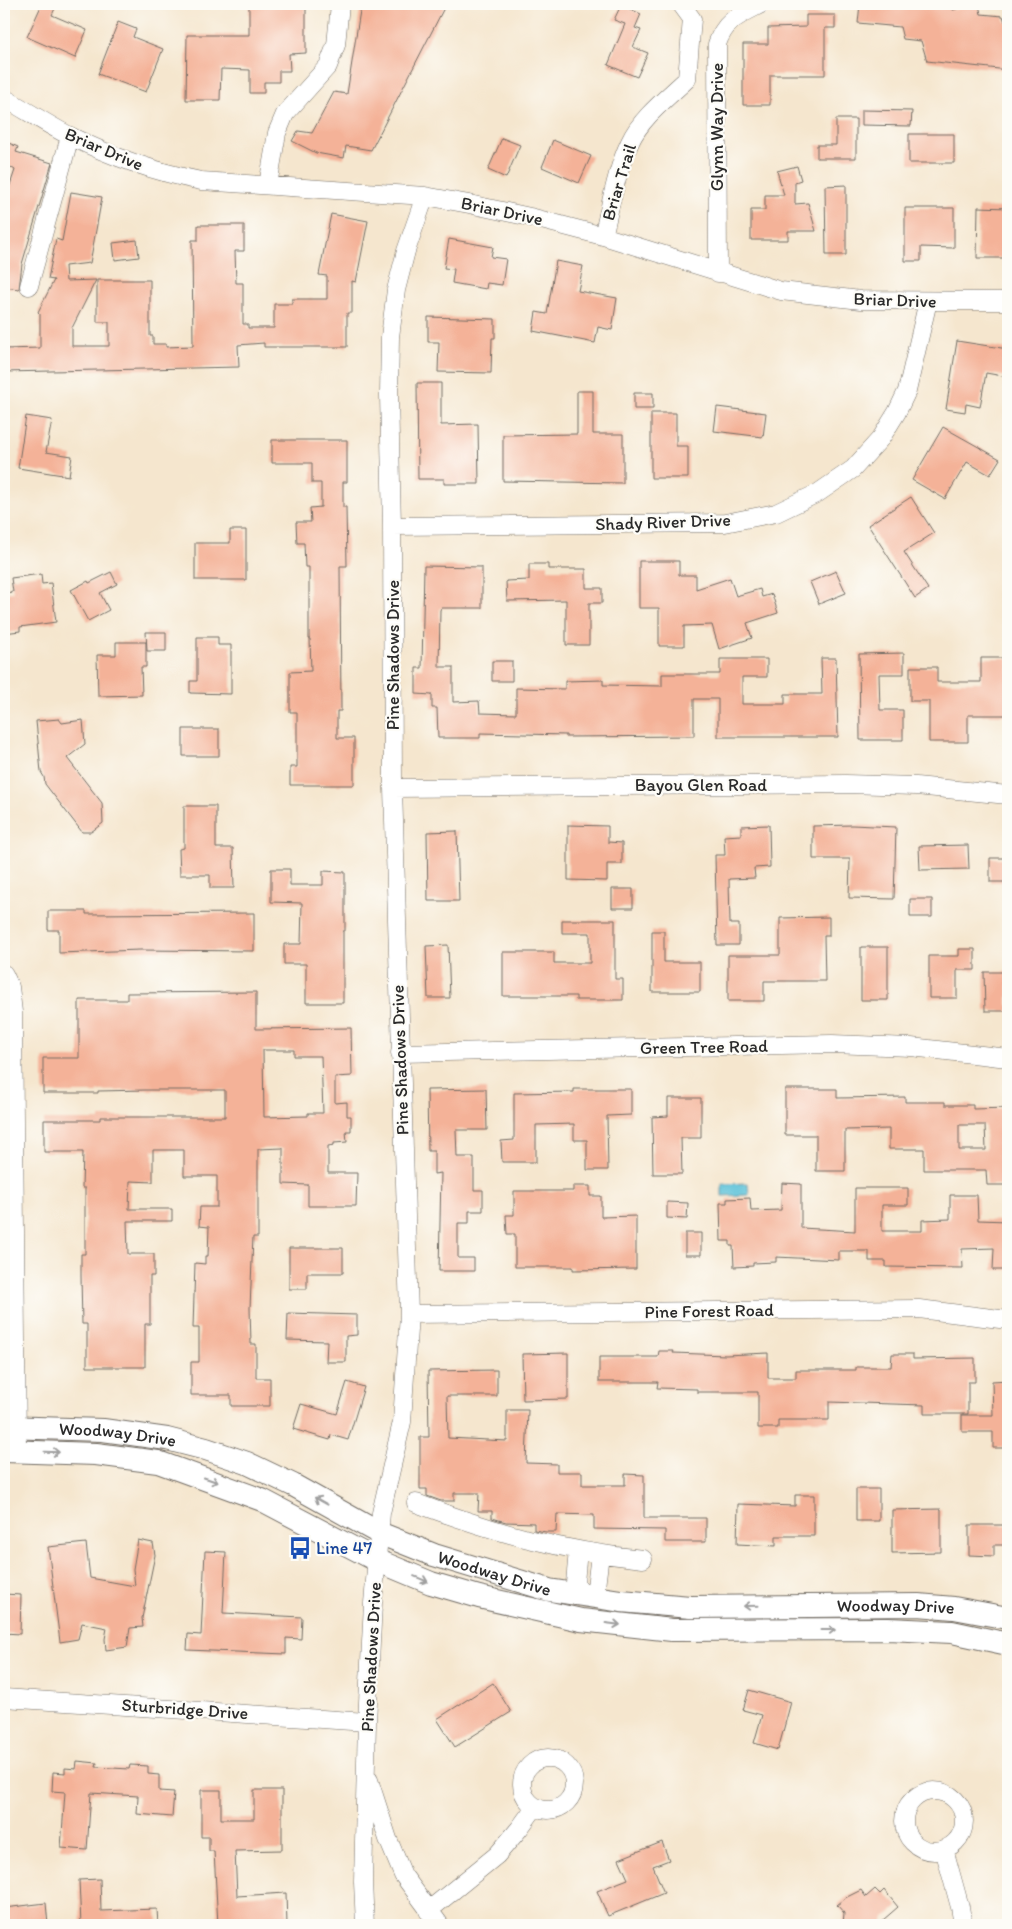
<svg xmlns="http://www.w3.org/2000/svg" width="1012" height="1929" viewBox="0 0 1012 1929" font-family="Itim,sans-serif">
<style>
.water{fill:#5ac1d8;stroke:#427682}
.building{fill:#f4b298;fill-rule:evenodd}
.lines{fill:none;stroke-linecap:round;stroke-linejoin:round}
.minor-casing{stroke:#726c64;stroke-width:19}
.major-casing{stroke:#726c64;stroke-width:24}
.minor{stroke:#fff;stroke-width:18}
.major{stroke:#fff;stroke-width:22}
.oneway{stroke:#a0a0a0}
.labels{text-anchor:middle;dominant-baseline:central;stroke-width:4.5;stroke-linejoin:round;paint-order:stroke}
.street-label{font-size:18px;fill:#2b2b2b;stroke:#fdfcf7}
.transit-label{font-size:18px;fill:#164399;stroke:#fdfcf7;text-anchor:start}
</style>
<rect width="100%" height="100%" fill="#fdfcf7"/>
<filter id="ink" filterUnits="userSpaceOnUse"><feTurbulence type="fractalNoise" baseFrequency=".02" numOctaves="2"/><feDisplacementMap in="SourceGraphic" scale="10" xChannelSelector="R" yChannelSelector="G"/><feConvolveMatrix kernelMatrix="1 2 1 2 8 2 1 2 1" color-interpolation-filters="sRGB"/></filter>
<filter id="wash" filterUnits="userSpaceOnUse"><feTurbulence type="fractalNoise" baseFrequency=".0096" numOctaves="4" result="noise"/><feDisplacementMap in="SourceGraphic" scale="20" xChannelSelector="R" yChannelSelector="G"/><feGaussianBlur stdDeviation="1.12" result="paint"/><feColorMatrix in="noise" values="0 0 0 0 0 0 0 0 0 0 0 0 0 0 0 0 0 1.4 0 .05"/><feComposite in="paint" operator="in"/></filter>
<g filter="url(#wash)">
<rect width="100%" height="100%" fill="#f5e6ce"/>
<!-- water -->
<path class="water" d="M748,1183L749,1195L722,1196V1184Z"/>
<g id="blocks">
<!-- building -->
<path class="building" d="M42,4H57L52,15L87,30L75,58L27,37Z
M249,4H306V53L289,54L290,71H279V82H264V93H250V70L221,69L220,100H186L187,35H249Z
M361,4H446L371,150L346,146L344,158L316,153L292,141L298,131L312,133L334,92L347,94Z
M860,4H951L953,10L973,4L979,5L981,14L1003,16L1005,22H1008V70L927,61L921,41L903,39L900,27L858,23Z
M621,5L641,14L635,28L641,30L633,47L648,53L637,77L608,65L625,24L614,20Z
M806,15H835V28H825V75H770V105H743V44H768V28L806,27Z
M118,22L136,29L133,37L163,49L146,92L98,74Z
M862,110L912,111L911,126L862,125Z
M836,119H856V158H817V145H836Z
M909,134H954V163H909Z
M502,138L520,145L506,178L488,170Z
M553,140L591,156L579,183L542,167Z
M4,141L18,147L16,152L52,163L22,264L19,289L4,287V203L15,170L9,166L4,176Z
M797,166L801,180L795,182V204L808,203L816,231H788V240H751V210H765V195H784L777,171Z
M846,185V255H826L825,186Z
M71,192L102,197L90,263L65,266L66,281L96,280L72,328V346H109V322H97V280H150V336H153V344H166V347L193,346L192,240H198V225H244V251H235L236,283H243V324H248V328H274V304H292V299H327V276L319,275L331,214L368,221L356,282L352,281V313H347V347H264V343L238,345L239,367L4,372V349L40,348V314L38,312L54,280L48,279L56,239L62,241Z
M978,207L1008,208V258H977Z
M905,208H954V248L921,247V261H905Z
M449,239L493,247L491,257L506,259L502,285L487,283L486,289L452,283L454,269L444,268Z
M137,240L139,257L115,260L113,243Z
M556,261L583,266L578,291L617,298L612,330L598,327L595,343L533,331L536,312L547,314Z
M428,317L495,319V338H492L491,373L438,372L439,342H428Z
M957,341L1008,349V377L986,373L980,407L966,404L965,412L946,409Z
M417,383H441V425L478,424L479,484H444V479H418Z
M577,391H593V434H623V483L503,481V435L577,434Z
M634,393H653V409H634Z
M717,407L766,413L763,437L714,431Z
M651,413H676V446H688V478H651Z
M26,416L52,420L46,452L72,456L69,476L18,468Z
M943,427L1000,459L990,475L967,462L945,499L912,480Z
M272,440H347V482H343V507H346L347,566H340L341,711H337V738H354V785H290V767H297V712H290V672L311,671L310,639H309V567H305L304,543H297L296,522H311L310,508L321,507V483H312V463H272Z
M911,497L934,533L904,552L928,589L915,598L868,525Z
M230,530H246V580H195V543H230Z
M639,561H679V575H696V589L730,578L736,596L760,589L762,597L772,594L778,613L747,623L752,638L719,649L712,625L684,626V646H659V608H639Z
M529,564H548V569H586V588H602V603H589V645H566V600L507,601L506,581L529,580Z
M424,566L482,567V608H441L440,610L439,667H453V702L479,701L480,713L516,714V688L565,689V681L603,680V685L662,686V674H720V659H767V677H742V704H785V694H822L821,658H836L838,737H718V699H694V736L566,737V735L480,733V738H438L437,708H432V695L416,694V668H422Z
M836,571L846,593L819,604L810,582Z
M111,572L117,584L100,593L109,610L88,621L71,590L88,581L89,583Z
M41,574L42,584L51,583L56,622L20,627V631L4,633V593L13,592L11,578Z
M146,632H166V651H147Z
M197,637H218V645H231V694L190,693V681H197Z
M116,642H146V667H141L142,695L98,696L97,655H116Z
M904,653V674H879L880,710H903V740H860L859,654Z
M981,658H1008V715H968V742H929V701H910V667H937V682H981Z
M492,661H512V681H492Z
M59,719L62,723L83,720L85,744L67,758L102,803L103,823L91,832H82L45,784L44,777L41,772L36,721Z
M183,729H219V756H183Z
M184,806H216V848H233L234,888H210V875H180L179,849L184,848Z
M568,825L608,826V842L622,843V864H607V881L568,880Z
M769,825L770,867L754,868L755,878L729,879L730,924H739V945H717L715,855H725L724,836L741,835V826Z
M852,825L896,827L894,899L849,898L850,859H813V826Z
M457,831L459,901H428L427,832Z
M968,845L969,869L920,870L919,846Z
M990,858H1008V882H990Z
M271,869H290V885H323V871L345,872V931H343V1003H306V964H284V944H301L302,903L271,902Z
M612,889H633V908H612Z
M910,899H932V917H910Z
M48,911H86V914L254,913V951L140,950L59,953V930H48Z
M829,917V936H824L825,981H764V1001H728V955H780V918Z
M562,920H615V979H623V1000H576V996H503V952H554V963H590V933H562Z
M652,931H664V962H700V992H652Z
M448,945L450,998H428L426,946Z
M861,947H888V1000H861Z
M959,949H975V970H957V998H929V956H959Z
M984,972H1008V1011H985Z
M256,992V1029L351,1028L352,1076L335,1077V1103L347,1102V1116H351V1131H346L347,1142L334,1143V1145L328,1146V1173H357L356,1206H308V1185L283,1184V1148L258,1149V1237H253L250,1308L251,1344H256V1378H270V1406H231V1395H191V1362H199V1328H193L195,1263L205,1264V1256H208L209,1227L199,1226L200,1207H217V1176H184V1150H153V1182L130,1181L129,1209H172V1221H127L128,1254H154V1276H150V1324H145V1367H87V1324H82L81,1276V1254H85V1188H82L83,1152H44V1120H100V1117H225V1090H145L98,1091V1093H43V1058H79V1000H127V993ZM263,1050H294V1056H321L323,1113H308V1116L264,1117Z
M486,1089L487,1130H456L457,1157H474V1190H483V1211H469V1223H458V1258H474V1271H439L441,1173L434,1174V1151H428L427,1090Z
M574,1089H631V1115L607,1116L608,1170H587V1140H574V1124L536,1125V1162H502L501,1141L514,1140V1093L574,1092Z
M785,1089H837V1098L905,1097V1102H945V1105H973V1109L1008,1108V1185H987L986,1170H924V1149H889V1129L845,1130V1171H816V1135H785ZM959,1125H985L986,1150H959Z
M668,1098H701V1138H681L682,1174H653L652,1117L668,1116Z
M782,1183L801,1184V1228L855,1231V1188H908V1205H882V1231H922V1220L950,1219V1195H977L978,1220L1008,1221V1270H993L994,1248L962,1249L963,1268L886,1267V1261H869V1251H839V1260L776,1257V1262L753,1263V1266L734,1267L733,1246H730V1241H721L720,1203H727V1199L750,1198L751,1211L781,1210Z
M573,1186H590V1196H601V1217L636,1216V1269L573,1270V1267H515V1234H507L506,1215H514V1191H573Z
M667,1202L688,1203L687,1219L667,1218Z
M685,1233H701V1255H685Z
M289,1248H343V1273H307V1289H289Z
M288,1313L357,1315V1335L346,1336V1362H326L327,1341L287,1340Z
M659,1351H674L673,1353L726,1355L768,1353V1378H796V1370H856V1367H891L892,1354H913V1359L975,1358V1382H968V1414H924V1405L829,1402V1420H778V1428H758V1392H697V1389L657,1388L658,1382H599V1357H658Z
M568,1353V1399L523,1400L522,1354Z
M497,1370V1396H447L448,1438L507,1441V1410H528L526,1463L557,1464V1472H582V1485H625V1474L644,1475V1518H706V1542H665V1530L594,1529V1515L557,1514L556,1532H546L534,1530V1523L506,1522L492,1518V1511H478L479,1493H454V1501H441L427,1496V1489H420V1437H429L428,1371Z
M1008,1380V1448H993V1432H962V1415H993L992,1381Z
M347,1382L364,1387L348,1440L331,1435L330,1440L293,1429L301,1404L337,1414Z
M856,1489H879V1521H856Z
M795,1495H814V1536H776V1546L737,1544L738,1504L795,1506Z
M941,1509V1552L892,1553V1510Z
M969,1525H1008V1545H994V1556L969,1555Z
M138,1540L153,1543L155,1555L142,1618L143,1627L130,1628L127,1647L106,1650L105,1639L107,1628L82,1623L78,1639L60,1642L48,1547L86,1543L90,1578L135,1586L133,1569Z
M205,1551L226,1552L223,1613L302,1617L301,1639L286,1638V1654L187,1650L188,1634L201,1635Z
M4,1594L21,1595L20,1634L4,1633Z
M493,1683L511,1712L455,1747L437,1719Z
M749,1690L791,1702L778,1750L754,1743L762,1715L743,1710Z
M77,1761L97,1763L96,1767L129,1769L130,1765L148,1766V1774L159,1775V1791L174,1792L172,1817L137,1814L138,1796L91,1793L87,1850L61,1848L65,1792L52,1791L53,1772L65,1773V1768L76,1769Z
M201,1790H221V1819H254V1790H282V1850L235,1851L237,1896L286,1893L287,1925H218L214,1851H209V1837H201Z
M662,1842L669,1860L653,1866L664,1893L608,1916L597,1891L628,1879L619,1859Z
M100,1879L101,1911L157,1909L158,1925H81L79,1880Z
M875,1889L880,1894L884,1890L898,1907L883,1920V1925H843L844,1913L837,1905L847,1897L861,1890L866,1897Z
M46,1903L48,1925H4V1908Z"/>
</g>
</g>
<g filter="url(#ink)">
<use href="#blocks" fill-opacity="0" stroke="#726c64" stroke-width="1"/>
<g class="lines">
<defs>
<path id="minor" d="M4,98C26,110 48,125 70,136C112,157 156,172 201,181L425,196L469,204L530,217L603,236L781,291L861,300L1008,301
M268,185L277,133L285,114L328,66L336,45L340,4
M603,236C611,205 616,171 630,142C641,118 667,98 687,79L692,19L681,4
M718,273L717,44C725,20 740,15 761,4
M29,286L70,136
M392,526L725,523L776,513L818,493L853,469L881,438L897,412L907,391L928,301
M393,788L846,784L916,786L1008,795
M4,974L10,987L13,1012L17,1451
M400,1053L832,1044L911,1047L1008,1058
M409,1314L919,1309L1008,1320
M416,1503C493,1532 561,1551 643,1559
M578,1550L575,1583L585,1596L596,1587L600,1554
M4,1698L367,1722
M522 1784a26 26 0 1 1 52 0a26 26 0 1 1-52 0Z
M369,1780L388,1839L403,1875L440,1925
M904 1821a30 30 0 1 1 60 0a30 30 0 1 1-60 0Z
M944,1849L960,1907L963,1925
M428,1911L497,1855L519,1829L535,1807
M365,1925L363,1882L367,1722L373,1603L381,1513L402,1422L409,1314L393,788L392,526L389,395L390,337L396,290L406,251L425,196"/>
<g id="major">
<path id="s1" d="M4,1427L103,1430L167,1439L206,1449L247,1463L293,1485L379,1533L434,1555L549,1590L621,1601L690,1607L918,1605L954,1608L1008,1618"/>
<path d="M4,1451L96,1454L158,1462L262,1500L376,1560L431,1583L479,1597L581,1620L672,1630L888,1629L952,1632L1008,1644"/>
</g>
</defs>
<!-- minor casing -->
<use href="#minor" class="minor-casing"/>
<!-- major casing -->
<use href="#major" class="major-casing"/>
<!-- minor -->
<use href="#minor" class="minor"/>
<!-- major -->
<use href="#major" class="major"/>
</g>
<!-- one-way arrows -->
<defs><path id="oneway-shaft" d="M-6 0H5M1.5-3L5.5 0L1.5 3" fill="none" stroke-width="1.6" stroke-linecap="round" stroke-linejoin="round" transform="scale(1.25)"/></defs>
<g class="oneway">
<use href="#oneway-shaft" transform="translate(52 1452) rotate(2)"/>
<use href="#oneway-shaft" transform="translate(211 1480) rotate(19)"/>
<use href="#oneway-shaft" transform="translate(321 1501) rotate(-151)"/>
<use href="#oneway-shaft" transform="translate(421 1579) rotate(22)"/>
<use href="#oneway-shaft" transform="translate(751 1606) rotate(179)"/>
<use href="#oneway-shaft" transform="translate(613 1624) rotate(7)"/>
<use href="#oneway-shaft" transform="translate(828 1630)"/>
</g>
</g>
<!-- icons -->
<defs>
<symbol id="bus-bare" viewBox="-9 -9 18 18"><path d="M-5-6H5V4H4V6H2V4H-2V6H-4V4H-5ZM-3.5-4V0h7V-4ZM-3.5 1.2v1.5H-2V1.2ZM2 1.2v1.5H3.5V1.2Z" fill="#1a4fb4" stroke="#fdfcf7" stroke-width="2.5" paint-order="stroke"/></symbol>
</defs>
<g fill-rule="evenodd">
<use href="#bus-bare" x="284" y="1532" width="32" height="32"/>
</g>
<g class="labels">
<!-- street labels -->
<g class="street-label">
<text transform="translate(717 127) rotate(-90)">Glynn Way Drive</text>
<text transform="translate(104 149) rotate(23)">Briar Drive</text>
<text transform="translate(619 182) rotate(-73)">Briar Trail</text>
<text transform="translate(502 211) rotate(12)">Briar Drive</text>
<text transform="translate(895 300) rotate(2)">Briar Drive</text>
<text transform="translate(663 522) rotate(-2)">Shady River Drive</text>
<text transform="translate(393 655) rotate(-90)">Pine Shadows Drive</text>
<text x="701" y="785">Bayou Glen Road</text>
<text transform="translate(704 1047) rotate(-1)">Green Tree Road</text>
<text transform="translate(400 1060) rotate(-92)">Pine Shadows Drive</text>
<text transform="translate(709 1311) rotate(-1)">Pine Forest Road</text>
<text stroke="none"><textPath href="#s1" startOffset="114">Woodway Drive</textPath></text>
<text stroke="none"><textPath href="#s1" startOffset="519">Woodway Drive</textPath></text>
<text stroke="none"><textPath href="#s1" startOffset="924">Woodway Drive</textPath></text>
<text transform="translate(371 1657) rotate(-87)">Pine Shadows Drive</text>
<text transform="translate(185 1709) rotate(4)">Sturbridge Drive</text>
</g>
<!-- transit labels -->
<g class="transit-label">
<text x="316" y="1548">Line 47</text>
</g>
</g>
<!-- margin -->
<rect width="1012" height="1929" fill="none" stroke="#fdfcf7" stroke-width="20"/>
</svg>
